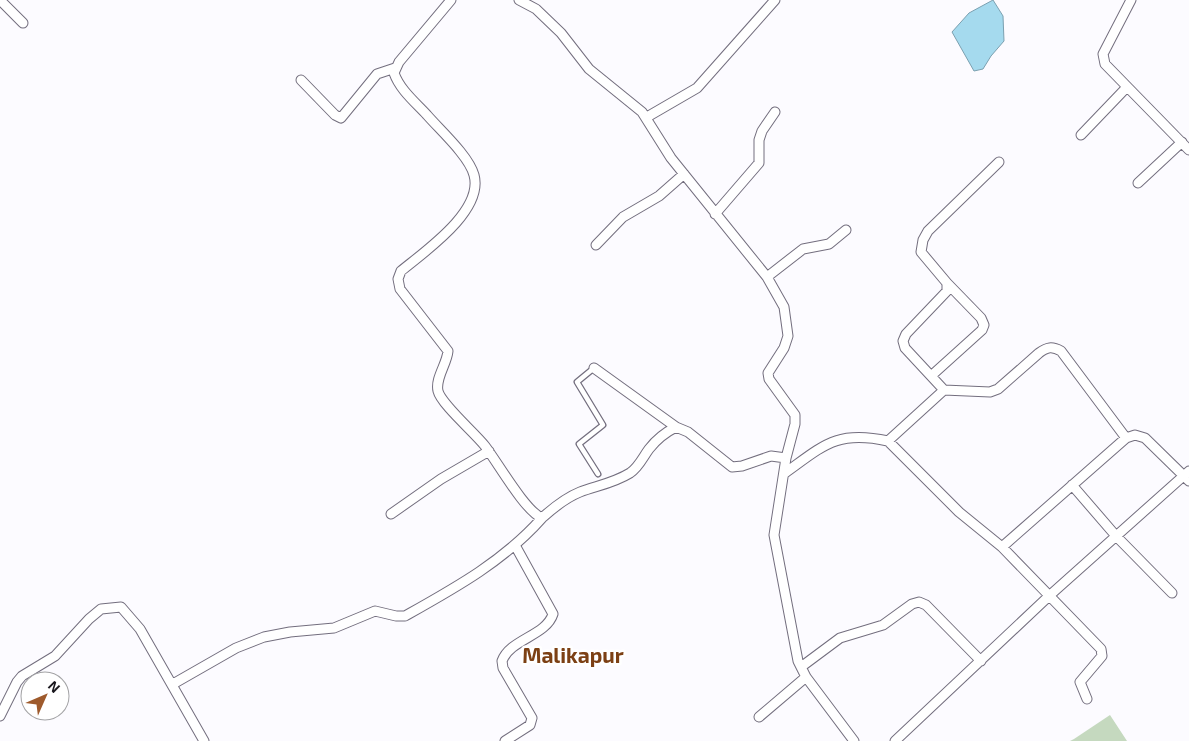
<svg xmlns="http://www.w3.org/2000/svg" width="1189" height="741" viewBox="0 0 1189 741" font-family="'Exo 2',sans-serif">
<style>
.green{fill:#c5d9bf}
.water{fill:#a5daee;stroke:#7ba0b0}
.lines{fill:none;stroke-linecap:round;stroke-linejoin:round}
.lane-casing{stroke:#736e7e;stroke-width:7}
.street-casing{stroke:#736e7e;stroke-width:11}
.lane{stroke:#fff;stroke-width:4.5}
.street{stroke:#fff;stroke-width:9}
.labels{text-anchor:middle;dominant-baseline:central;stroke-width:5;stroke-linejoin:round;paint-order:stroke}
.district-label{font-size:21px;font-weight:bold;fill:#7c4014;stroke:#fff}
</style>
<rect width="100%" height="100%" fill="#fcfbff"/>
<!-- green -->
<path class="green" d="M1110,715L1127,741H1070L1074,739Z"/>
<!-- water -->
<path class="water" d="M993,0L1003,16L1004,41L991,56L983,69L974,71L952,32L969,13Z"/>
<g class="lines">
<defs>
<path id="lane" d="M594,368L577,382L603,425L579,444L598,474"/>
<path id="street" d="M0,0L23,23
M451,0L399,62L394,73C400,90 415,102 427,115C440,130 469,156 474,175C484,211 424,252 401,271L398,279L400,289L448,351C447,364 435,378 438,391C441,404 475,433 485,446C498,463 525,511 542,518C553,508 565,498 580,492C596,486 614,483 630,473C639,467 643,457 649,449C656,440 666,432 676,427L688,432L732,467L742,466L771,456L786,458L774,535L798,661L806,677L854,741
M519,0L536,9L561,33L589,69L642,112L671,158L767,277L784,307L788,336L784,348L768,373L769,379L795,415V424L786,458
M1131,0L1103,54L1105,64L1189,150
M301,80L335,115L341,118L377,74L395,68
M647,117L697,88L775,0
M1081,135L1127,87
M999,162L928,231L923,240L921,252L947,283V291L906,334L903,341L905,348L944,390L990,392L998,389L1039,353C1047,347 1052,346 1061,351L1126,438
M1138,183L1182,142
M715,214L759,163V140L762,131L775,112
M596,245L623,217L659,196L684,174
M767,277L803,249L829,244L846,230
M594,368L676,427
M931,376L982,330L984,325L981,318L947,283
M888,441L944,390
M785,473C824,445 837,430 888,441L959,512L1002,547L1101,649L1102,656L1080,682L1087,699
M1072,485L1116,536L1172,593
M391,514L441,479L489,451
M1002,547L1126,438L1135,435L1145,438L1189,481
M801,667L840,638L883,625L912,604L919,602L926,605L981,661
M173,684L236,648L264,637L290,632L334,628L375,611L396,616H405C455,588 504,561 542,518
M0,716L17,682L22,676L55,656L89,619L101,609L121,607L140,629L204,741
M759,717L806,677
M505,741L530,725L532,718L503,668L502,661C510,639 546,636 553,614L516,547
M895,741L1049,596L1189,471"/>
</defs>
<!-- lane casing -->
<use href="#lane" class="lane-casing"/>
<!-- street casing -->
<use href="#street" class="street-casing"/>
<!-- lane -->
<use href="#lane" class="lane"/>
<!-- street -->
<use href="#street" class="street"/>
</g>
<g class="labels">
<!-- district labels -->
<g class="district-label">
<text x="573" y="654">Malikapur</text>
</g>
</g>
<!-- north arrow -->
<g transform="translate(45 696) rotate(45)"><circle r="24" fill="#ffffff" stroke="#a3a3a5"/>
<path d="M0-4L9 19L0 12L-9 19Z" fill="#9e5a2c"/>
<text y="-8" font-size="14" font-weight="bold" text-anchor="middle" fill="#1a181e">N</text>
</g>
</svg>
